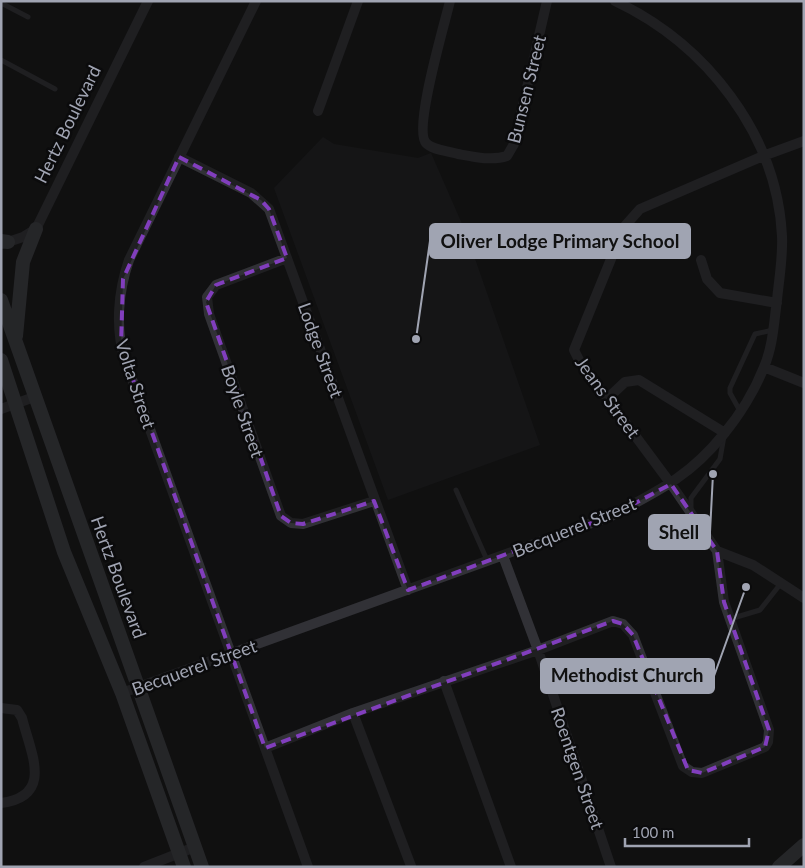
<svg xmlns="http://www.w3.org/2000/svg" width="805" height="868" viewBox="0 0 805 868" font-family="Lato,sans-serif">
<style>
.built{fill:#1c1c1e}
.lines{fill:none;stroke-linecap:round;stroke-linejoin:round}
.lane{stroke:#313136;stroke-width:5}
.street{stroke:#313136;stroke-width:10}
.secondary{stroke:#3f4046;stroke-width:14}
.marked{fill:none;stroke:#813ebd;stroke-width:4;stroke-dasharray:10 6;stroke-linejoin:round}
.labels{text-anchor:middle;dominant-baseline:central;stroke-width:5;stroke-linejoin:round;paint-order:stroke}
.street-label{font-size:18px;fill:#a0a4b2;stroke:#0b0b0c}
.leader{fill:none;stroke:#a0a4b2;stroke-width:2}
.callout-dot{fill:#a0a4b2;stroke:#0b0b0c;stroke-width:2}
.callout{fill:#a0a4b2;stroke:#a0a4b2;stroke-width:2}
.callout-label{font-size:19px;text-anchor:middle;font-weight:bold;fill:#111}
</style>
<rect width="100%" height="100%" fill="#101011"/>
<!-- built -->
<path class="built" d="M323,137L334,144L418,158L431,153L466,233L540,445L388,500L274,188Z"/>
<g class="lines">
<!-- lane -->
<path class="lane" d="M1,3L28,17
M1,60L55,89
M740,411L730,393V388L755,334L773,330
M456,490L487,560
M691,510V498L720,459L724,436
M730,619L760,610L782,582"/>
<!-- street -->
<path class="street" d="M256,1L129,260C118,292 115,328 125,360L308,867
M450,1C445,23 413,129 426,143C432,150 449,151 458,154C474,157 492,161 507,156L514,144L547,1
M318,111L358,1
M179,157L251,193L269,209L408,590
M2,244L23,237L36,229L148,1
M287,258L216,285L207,297L209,314L281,516L291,523L303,524L374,501
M701,260L707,279L720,293L777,303
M764,367L804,383
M608,398L625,382L639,380L725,433
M1,409L34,397
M717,551L753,565L804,598
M503,556L538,650L611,867
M444,681L511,867
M122,693L611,516C658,491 689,477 723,435C739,416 755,390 764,367C773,346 774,322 777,300C779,279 783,258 782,236C777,134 706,44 615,1
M1,708L17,710L22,718C31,754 54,796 1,803
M353,713L411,866
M265,748L353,713L538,650L613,621L623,624L633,635L683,766L692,772L702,773L765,747L768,742L769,730L724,602L717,551L671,484L579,360L574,350L624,227L640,209L763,156L804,141
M144,867L195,847"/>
<!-- secondary -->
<path class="secondary" d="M1,241L8,242
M1,300L202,867
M16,336L23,262L36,229
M1,360L64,552L122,693L184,867
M779,867L804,845"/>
</g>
<!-- marked area -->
<path d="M0 0H805V868H0ZM179,157L261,200L269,209L287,258L216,285L206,302L281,516L291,523L303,524L374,501L408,590L611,516L671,484L717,551L724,602L769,730L765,747L702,773L688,770L633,635L623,624L613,621L265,748L121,346L123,279Z" fill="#101011" fill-opacity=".55" fill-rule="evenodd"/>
<path class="marked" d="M179,157L261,200L269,209L287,258L216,285L206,302L281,516L291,523L303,524L374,501L408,590L611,516L671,484L717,551L724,602L769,730L765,747L702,773L688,770L633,635L623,624L613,621L265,748L121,346L123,279Z"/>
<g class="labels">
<!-- street labels -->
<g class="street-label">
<text transform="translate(526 89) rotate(-76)">Bunsen Street</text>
<text transform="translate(67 124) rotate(-64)">Hertz Boulevard</text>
<text transform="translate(321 350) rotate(70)">Lodge Street</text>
<text transform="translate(136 384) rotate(72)">Volta Street</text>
<text transform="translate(608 397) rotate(54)">Jeans Street</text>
<text transform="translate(243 411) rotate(71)">Boyle Street</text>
<text transform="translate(574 527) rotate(-22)">Becquerel Street</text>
<text transform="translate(119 577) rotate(70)">Hertz Boulevard</text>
<text transform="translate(194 667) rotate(-20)">Becquerel Street</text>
<text transform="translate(578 768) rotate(71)">Roentgen Street</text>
</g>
</g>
<!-- callouts -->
<path class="leader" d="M416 339L430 241M713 474L710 532M746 587L714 676"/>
<g class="callout-dot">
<circle cx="416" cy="339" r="5"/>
<circle cx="713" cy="474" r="5"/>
<circle cx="746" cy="587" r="5"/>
</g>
<g class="callout">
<rect x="430" y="224" width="260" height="34" rx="5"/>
<rect x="649" y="515" width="61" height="34" rx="5"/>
<rect x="541" y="659" width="173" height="34" rx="5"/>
</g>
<g class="callout-label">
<text x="560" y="248">Oliver Lodge Primary School</text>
<text x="679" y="539">Shell</text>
<text x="627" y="682">Methodist Church</text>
</g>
<!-- border -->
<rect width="805" height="868" fill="none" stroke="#a0a4b2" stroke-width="5"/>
<!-- scale -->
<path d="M625 838v8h124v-8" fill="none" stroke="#a0a4b2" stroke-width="2.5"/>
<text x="632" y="838" font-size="15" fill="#a0a4b2" stroke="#0b0b0c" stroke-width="4" paint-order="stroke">100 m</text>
</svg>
